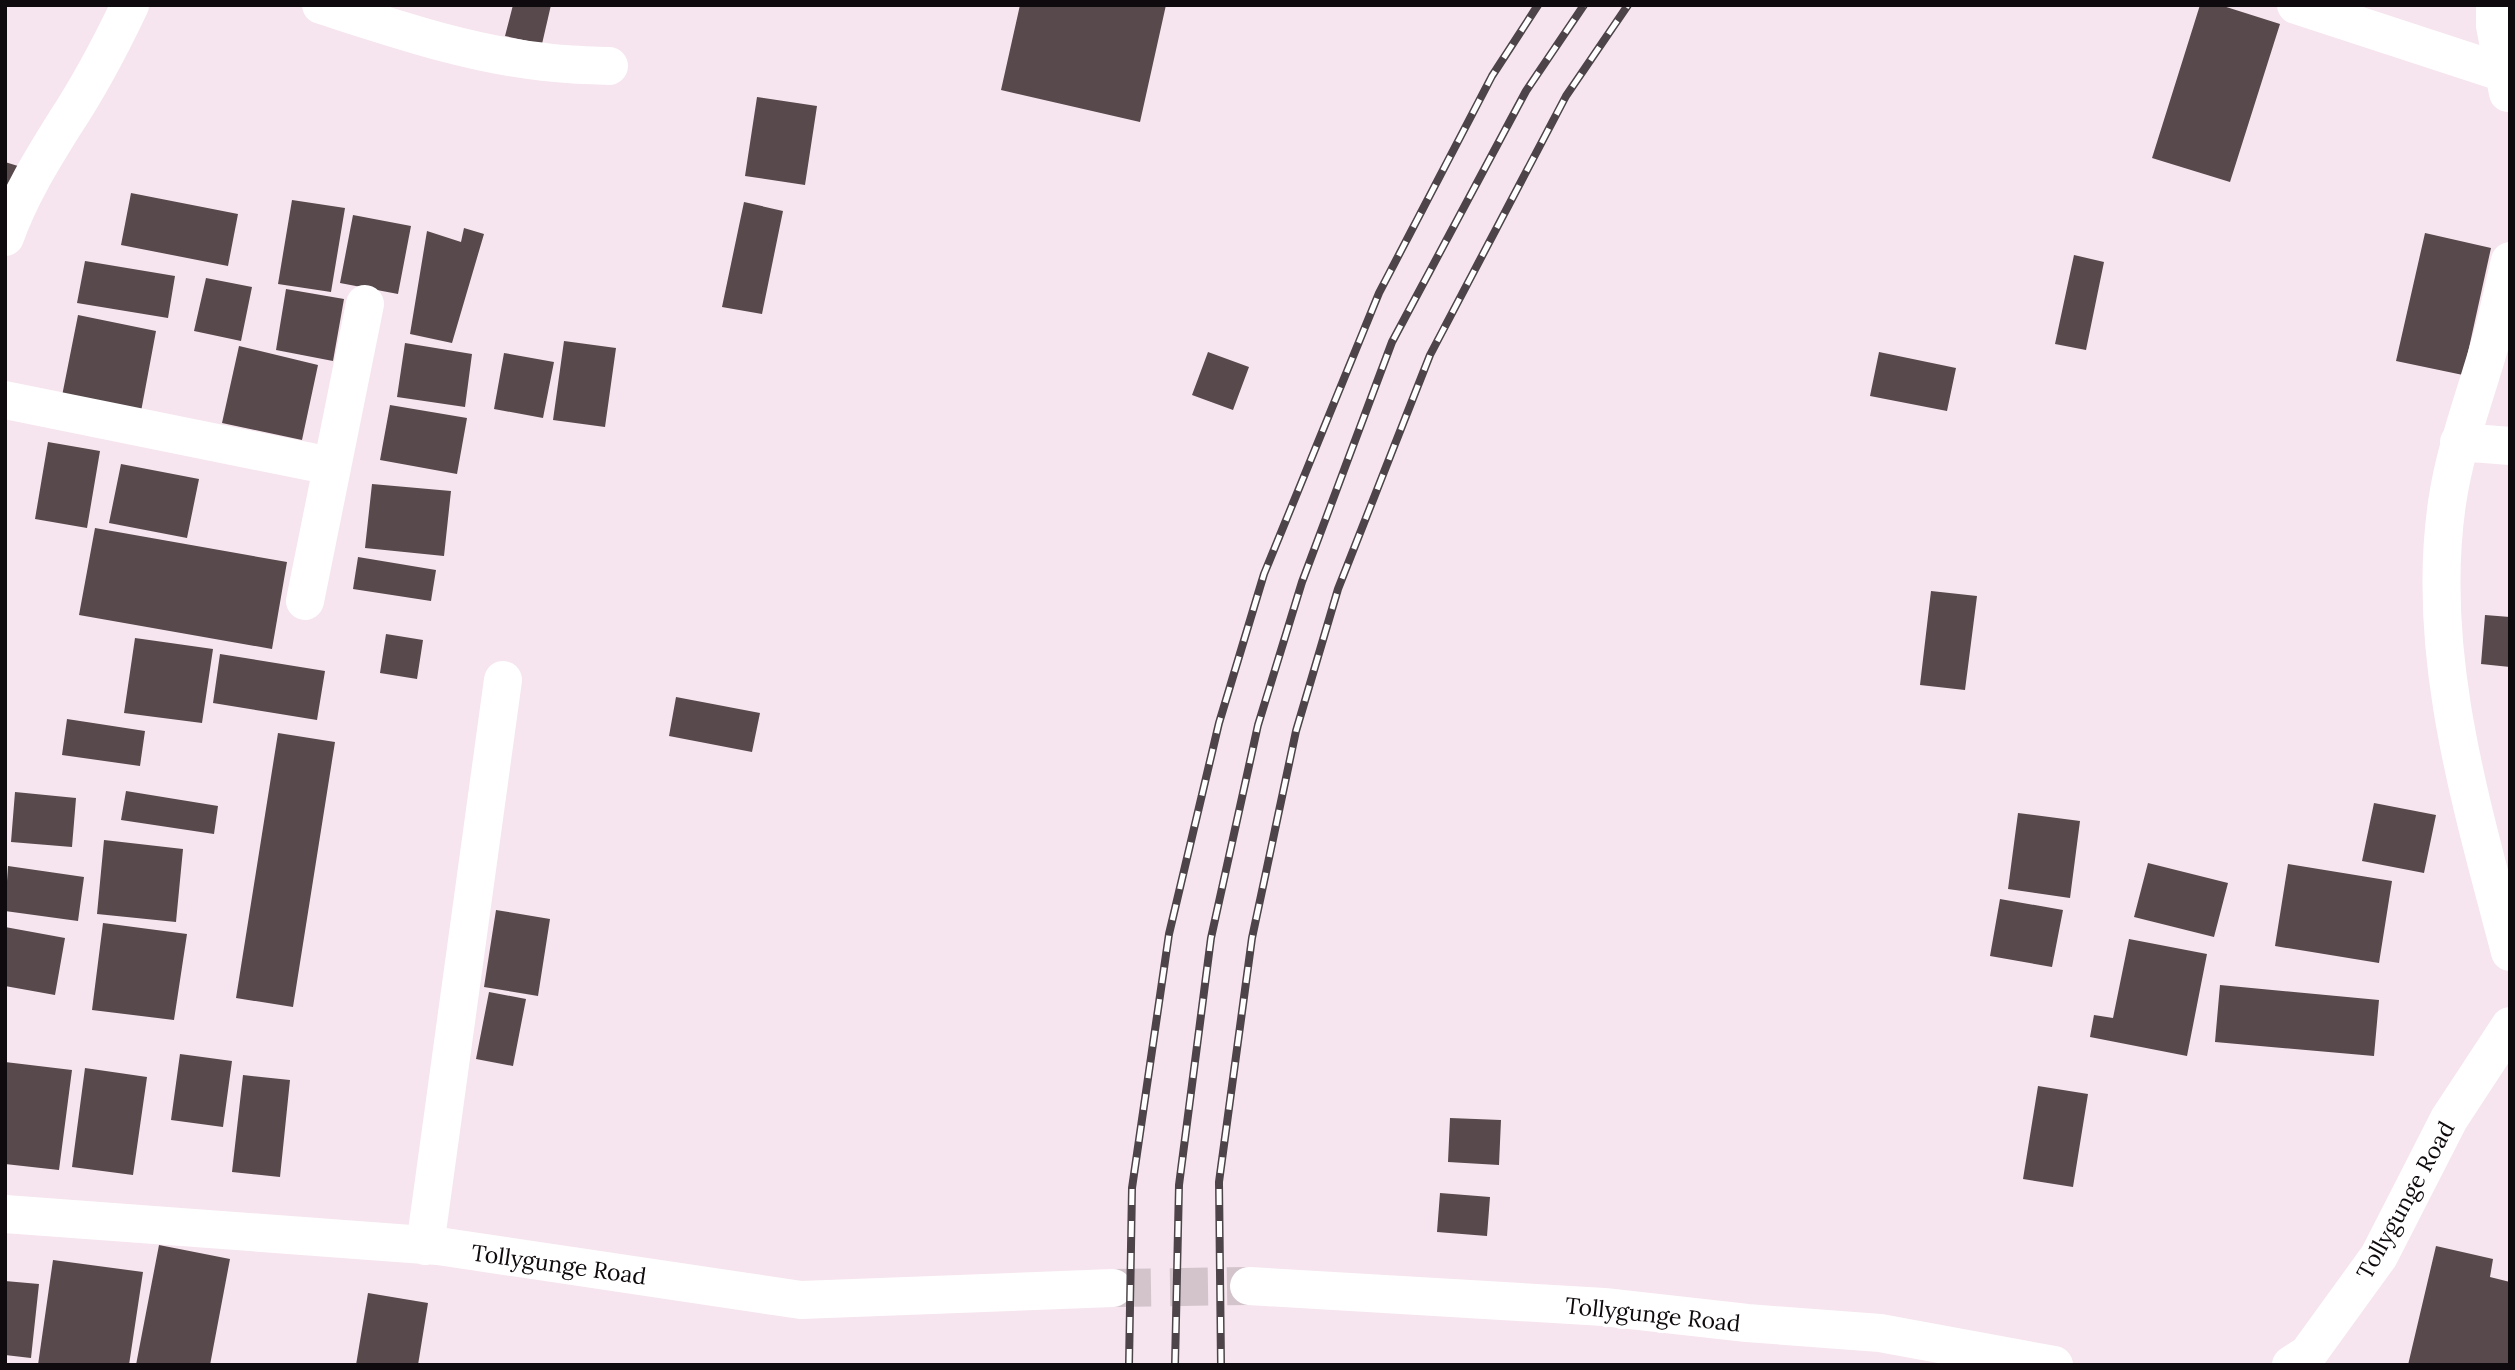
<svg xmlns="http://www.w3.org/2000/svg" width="2515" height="1370" viewBox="0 0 2515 1370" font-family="Lora,serif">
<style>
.building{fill:#58494c}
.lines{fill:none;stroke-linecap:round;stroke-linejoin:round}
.minor-tunnel{stroke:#d3c4cc;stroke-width:38;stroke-dasharray:38 19;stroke-linecap:butt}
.minor{stroke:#fff;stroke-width:38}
.rail-casing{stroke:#4c4448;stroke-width:8}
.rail{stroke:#fff;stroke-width:5;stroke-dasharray:16;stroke-linecap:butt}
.labels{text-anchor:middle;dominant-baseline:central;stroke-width:7;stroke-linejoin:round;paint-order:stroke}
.street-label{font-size:23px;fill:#0f0a0d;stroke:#fff}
</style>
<rect width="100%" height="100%" fill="#f6e5ee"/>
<!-- building -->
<path class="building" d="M513,5H551L542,44L505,36Z
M1020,5H1166L1140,122L1001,90Z
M2200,5H2220L2280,24L2230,182L2152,158Z
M757,97L817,106L805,185L745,176Z
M5,162L18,166L5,200Z
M131,193L238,214L228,266L121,245Z
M292,200L345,208L331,292L278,284Z
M744,202L783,211L762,314L722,307Z
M353,215L411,226L398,294L340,283Z
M464,228L484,234L452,343L410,334L427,231L461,242Z
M2425,233L2491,248L2463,375L2396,361Z
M2074,255L2104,262L2086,350L2055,344Z
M85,261L175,276L168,318L77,303Z
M206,278L252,287L241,341L194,331Z
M286,289L344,299L333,361L276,350Z
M78,315L156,331L140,417L61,401Z
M564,341L616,348L605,427L553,420Z
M405,343L472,354L465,407L397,397Z
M239,346L318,365L302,440L222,423Z
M1208,352L1249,367L1233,410L1192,395Z
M1879,352L1956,368L1947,411L1870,396Z
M504,353L554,362L543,418L494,409Z
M390,405L467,418L457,474L380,460Z
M48,442L100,451L87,528L35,519Z
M121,464L199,479L187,538L109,523Z
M372,484L451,491L444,556L365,548Z
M95,528L287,562L272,649L79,615Z
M358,557L436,570L431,601L353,589Z
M1931,591L1977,596L1965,690L1920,685Z
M2485,615L2510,617V667L2481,664Z
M386,634L423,640L417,679L380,673Z
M135,638L213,649L202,723L124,713Z
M220,654L325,671L317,720L213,703Z
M676,697L760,713L752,752L669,736Z
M67,719L145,731L140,766L62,755Z
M278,733L335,742L293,1007L236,998Z
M126,791L218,806L214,834L121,820Z
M15,792L76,798L72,847L11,842Z
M2374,803L2436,815L2424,873L2362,861Z
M2018,813L2080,821L2070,898L2008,889Z
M104,840L183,849L176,922L97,914Z
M2148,863L2228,883L2214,937L2134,917Z
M2288,864L2392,881L2379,963L2275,946Z
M8,866L84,877L78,921L5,911Z
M2000,899L2063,910L2052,967L1990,956Z
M496,910L550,919L538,996L484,987Z
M103,923L187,934L174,1020L92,1010Z
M5,927L65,938L55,995L5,986Z
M2129,939L2207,954L2187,1056L2090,1037L2094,1015L2113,1018Z
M2220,985L2379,1000L2374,1056L2215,1042Z
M489,992L526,999L513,1066L476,1059Z
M180,1054L232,1061L223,1127L171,1120Z
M5,1062L72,1070L59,1170L5,1164Z
M85,1068L147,1077L133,1175L72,1167Z
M243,1075L290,1080L280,1177L232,1172Z
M2038,1086L2088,1094L2073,1187L2023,1179Z
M1450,1118L1501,1120L1499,1165L1448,1162Z
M1440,1193L1490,1197L1487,1236L1437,1232Z
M159,1245L230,1259L210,1365H136Z
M2436,1246L2493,1259L2490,1277L2510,1282V1365H2408Z
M53,1260L143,1272L129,1365H38Z
M5,1281L39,1284L31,1358L5,1355Z
M368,1293L428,1303L418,1365H356Z"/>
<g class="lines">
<!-- minor-tunnel -->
<path class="minor-tunnel" d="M1113,1288L1249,1286"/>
<!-- minor -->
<path class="minor" d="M321,5C393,28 468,54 545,62C566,65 588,65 609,66
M2296,5L2504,73
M2495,5V26L2508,93
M5,237C20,195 42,160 65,123C88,88 112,43 130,5
M2510,261C2503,289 2498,317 2490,344C2475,397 2455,448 2447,503C2425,655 2472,806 2510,952
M5,400L331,466
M2459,442L2510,446
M305,601L365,304
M5,1214L438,1246L801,1300L1113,1288
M425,1246L503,680
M1249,1286L1604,1307L1747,1323L1880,1333L2054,1365
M2291,1365L2308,1354L2379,1256L2449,1119L2510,1026"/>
<defs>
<path id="rail" d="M1129,1365L1132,1188L1169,934L1219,723L1264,574L1379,293L1492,76L1538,5
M1175,1365L1179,1185L1211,938L1258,725L1302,582L1392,342L1526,91L1584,5
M1221,1365L1219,1182L1252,938L1296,731L1338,589L1430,355L1566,96L1628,5"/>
</defs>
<!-- rail casing -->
<use href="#rail" class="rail-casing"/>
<!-- rail -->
<use href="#rail" class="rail"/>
</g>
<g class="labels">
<!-- street labels -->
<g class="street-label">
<text transform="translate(2405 1200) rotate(-61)">Tollygunge Road</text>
<text transform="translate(559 1264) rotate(8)">Tollygunge Road</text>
<text transform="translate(1653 1314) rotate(6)">Tollygunge Road</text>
</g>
</g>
<!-- border -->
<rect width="2515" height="1370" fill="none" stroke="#0f0a0d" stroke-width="14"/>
</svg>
